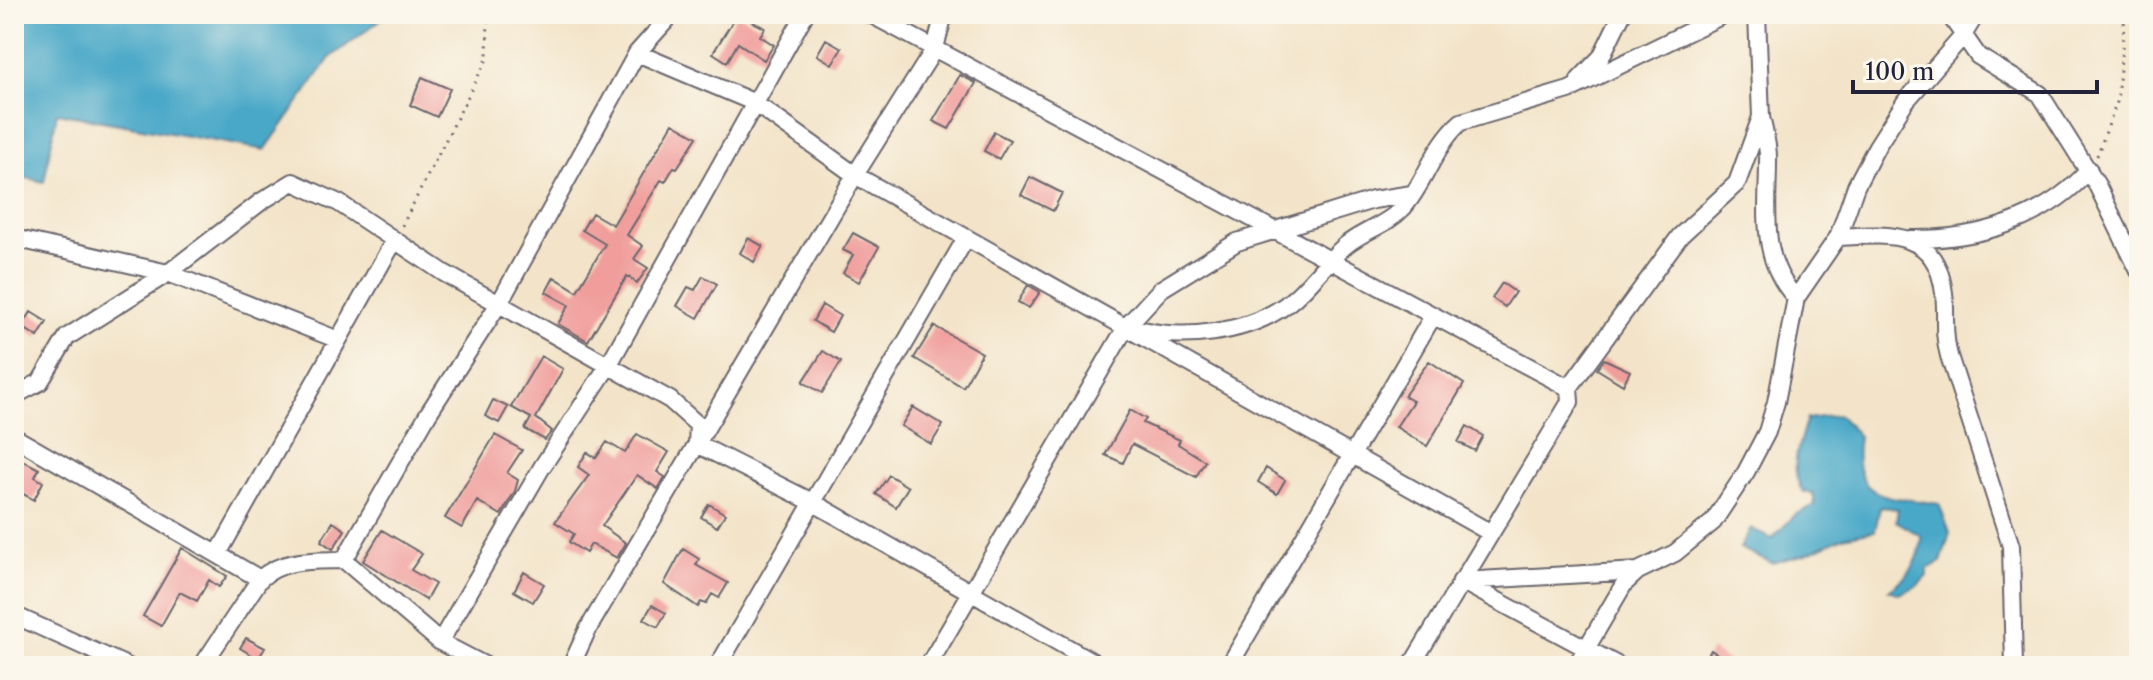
<svg xmlns="http://www.w3.org/2000/svg" width="2153" height="680" viewBox="0 0 2153 680" font-family="'Libre Caslon Text',serif">
<style>
.water{fill:#49a8c8;stroke:#366582;stroke-width:2}
.building{fill:#f09d9b}
.lines{fill:none;stroke-linecap:round;stroke-linejoin:round}
.street-casing{stroke:#6b666d;stroke-width:20}
.path{stroke:#6b666d;stroke-width:3;stroke-dasharray:2 6;stroke-linecap:butt}
.street{stroke:#fff;stroke-width:16}
</style>
<rect width="100%" height="100%" fill="#fbf7ec"/>
<filter id="ink" filterUnits="userSpaceOnUse"><feTurbulence type="fractalNoise" baseFrequency=".0125" numOctaves="2"/><feDisplacementMap in="SourceGraphic" scale="16" xChannelSelector="R" yChannelSelector="G"/><feConvolveMatrix kernelMatrix="1 2 1 2 8 2 1 2 1" color-interpolation-filters="sRGB"/></filter>
<filter id="wash" filterUnits="userSpaceOnUse"><feTurbulence type="fractalNoise" baseFrequency=".006" numOctaves="4" result="noise"/><feDisplacementMap in="SourceGraphic" scale="32" xChannelSelector="R" yChannelSelector="G"/><feGaussianBlur stdDeviation="1.8" result="paint"/><feColorMatrix in="noise" values="0 0 0 0 0 0 0 0 0 0 0 0 0 0 0 0 0 1.4 0 .05"/><feComposite in="paint" operator="in"/></filter>
<g filter="url(#wash)">
<rect width="100%" height="100%" fill="#f3e4c9"/>
<!-- water -->
<path class="water" d="M14,14H388L330,58L265,150L57,113L44,182L14,175Z
M1839,415L1859,436C1849,504 1889,495 1939,504L1950,533L1941,562L1927,569V576L1917,586L1899,594L1889,590C1908,577 1922,561 1921,536L1896,521L1898,509L1880,507L1875,531L1843,537L1806,554L1772,563L1740,548L1751,528L1772,539L1796,514L1815,505L1813,493L1803,492C1788,469 1799,444 1807,419Z"/>
<g id="blocks">
<!-- building -->
<path class="building" d="M737,14L765,28L760,36L774,45L764,60L738,43L727,62L713,53Z
M826,39L842,48L832,64L817,55Z
M960,75L976,83L949,129L933,121Z
M422,77L450,89L437,117L410,105Z
M673,123L697,137L677,168L674,167L665,182L661,180L627,235L643,246L634,259L648,268L637,283L627,276L588,341L558,324L569,305L546,292L554,277L577,291L605,244L582,230L592,213L613,225Z
M994,132L1010,140L999,159L984,151Z
M1030,177L1062,193L1053,211L1021,195Z
M853,233L879,247L859,282L843,273L853,255L843,250Z
M748,238L763,246L754,262L740,253Z
M703,276L717,284L698,318L677,306L688,287L695,290Z
M1502,283L1515,292L1505,307L1492,298Z
M1028,285L1040,292L1029,308L1018,302Z
M822,305L840,316L831,332L813,321Z
M31,312L47,322L38,337L22,327Z
M934,326L982,353L963,387L914,358Z
M823,351L841,362L822,393L803,382Z
M541,356L563,369L536,418L552,431L545,440L525,429L531,418L511,407Z
M1604,359L1630,371L1623,385L1597,369Z
M1429,361L1464,384L1427,446L1396,427L1413,401L1404,396Z
M493,400L508,407L499,423L485,416Z
M913,407L943,425L931,444L901,426Z
M1130,410L1146,419L1143,423L1180,440L1178,444L1205,461L1196,477L1132,444L1123,463L1105,455Z
M1467,426L1483,436L1475,451L1458,442Z
M637,434L669,452L657,472L665,477L658,489L637,475L602,526L626,543L617,558L591,544L586,553L569,542L574,534L555,522L589,475L578,467L587,452L596,458L607,442L625,453Z
M495,435L522,450L507,473L518,480L515,491L501,515L477,501L462,528L445,518Z
M20,459L39,469L35,477L43,482L34,500L14,489V470Z
M1266,468L1285,480L1277,494L1258,482Z
M889,475L908,487L896,507L876,494Z
M709,504L725,514L717,527L701,517Z
M333,522L345,530L333,549L321,541Z
M382,530L422,554L411,570L435,584L426,600L363,561Z
M182,548L227,576L219,587L209,580L197,601L180,592L161,626L143,616Z
M683,549L699,559L696,565L728,583L719,598L712,594L706,604L701,602L698,607L664,584Z
M524,572L544,584L533,602L514,591Z
M652,605L666,613L658,627L644,619Z
M246,638L265,648L258,659L240,648Z
M1711,650L1737,666H1702Z"/>
</g>
</g>
<g filter="url(#ink)">
<use href="#blocks" fill-opacity="0" stroke="#6b666d" stroke-width="2"/>
<g class="lines">
<defs>
<path id="street" d="M870,14L1569,388L1570,402L1411,666
M1949,14L1978,56L2040,94L2097,185L2139,271
M637,53L753,102L855,175L1489,532
M1579,80L1601,57L1622,14
M1761,117C1764,131 1769,147 1768,161C1768,211 1759,259 1796,298
M1838,237C1890,234 1936,229 1944,293C1947,316 1942,330 1949,356L2011,546L2014,666
M14,238L168,273L336,339
M1910,239C1975,240 2044,221 2089,170
M1143,330C1184,340 1243,333 1280,309C1306,292 1323,264 1346,245C1363,231 1387,225 1403,208C1426,182 1434,145 1461,122L1569,90L1725,14
M1569,388L1680,236L1737,183L1761,117L1757,14
M14,396L40,382L67,337L168,273L262,201L293,182L339,203L444,273L670,400L698,425L697,444L814,503L1100,666
M14,437L260,579C283,558 314,561 344,560L440,642L486,666
M219,552L394,241
M344,560L428,414L500,302L637,53L672,14
M1461,581L1619,666
M1462,581L1638,571
M14,615L127,666
M440,642L542,467L608,366L805,14
M202,666L260,579
M571,666L588,629L855,175L935,48L944,14
M718,666L966,238
M928,666L1126,327L1161,289L1237,242L1373,200L1412,194
M1229,666L1433,316
M1576,666L1624,584L1638,571L1675,553L1713,522L1746,472L1767,432L1776,402L1796,298L1838,237L1856,186L1877,146L1905,102L1962,37L1976,14"/>
</defs>
<!-- street casing -->
<use href="#street" class="street-casing"/>
<!-- path -->
<path class="path" d="M2097,156L2117,102L2125,14
M402,226L487,59L488,14"/>
<!-- street -->
<use href="#street" class="street"/>
</g>
</g>
<!-- margin -->
<rect width="2153" height="680" fill="none" stroke="#fbf7ec" stroke-width="48"/>
<!-- scale -->
<path d="M1853 80v12h244v-12" fill="none" stroke="#22223b" stroke-width="4"/>
<text x="1865" y="80" font-size="24" fill="#22223b" stroke="#fbf7ec" stroke-width="6" paint-order="stroke">100 m</text>
</svg>
